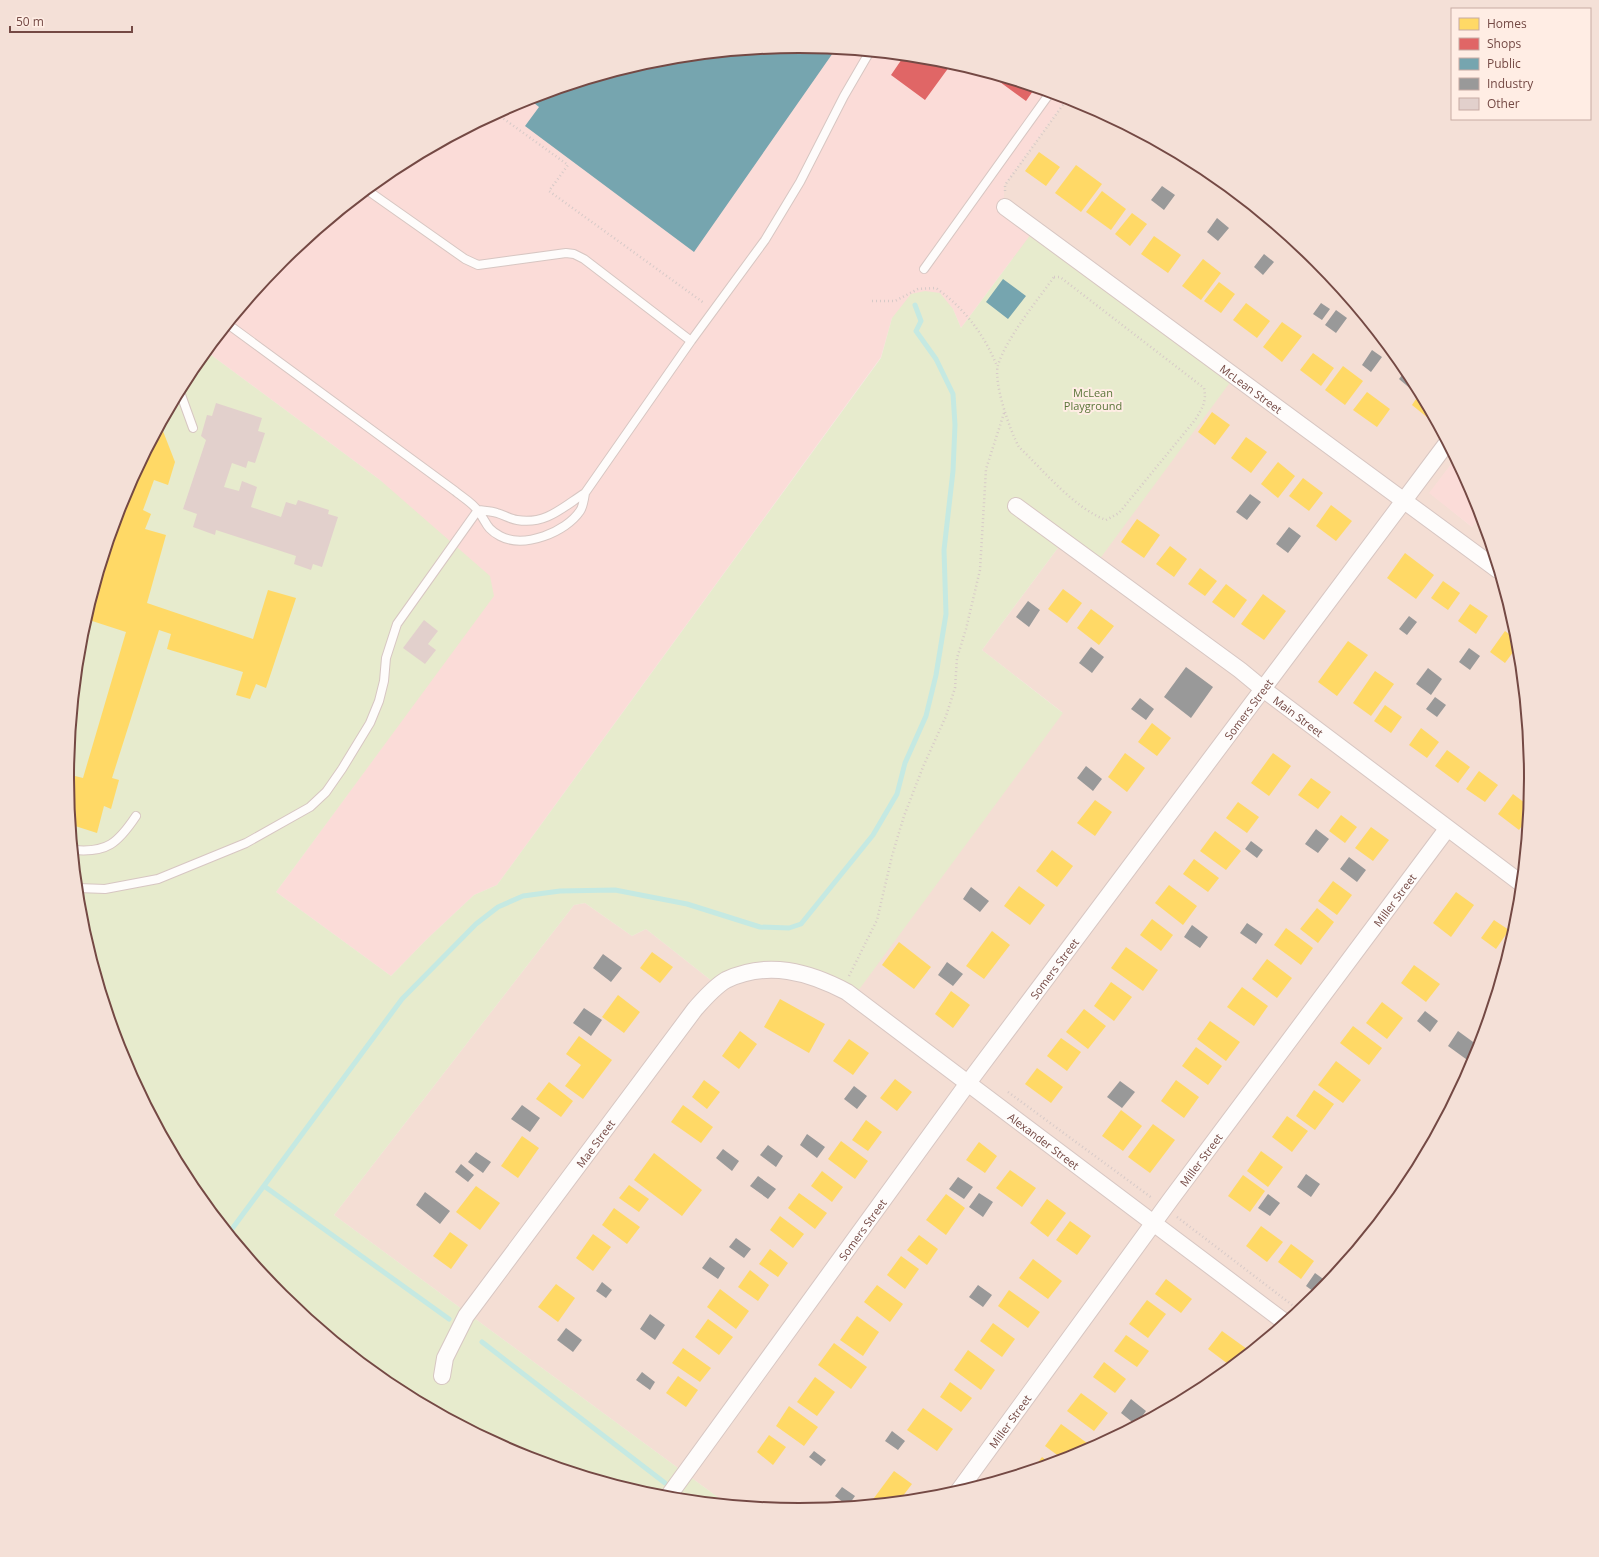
<svg xmlns="http://www.w3.org/2000/svg" width="1599" height="1557" viewBox="0 0 1599 1557" font-family="'Open Sans',sans-serif">
<style>
.residential{fill:#f4ded4}
.commercial{fill:#fbdcd8}
.green{fill:#e7ebcd}
.homes{fill:#ffd966}
.shops{fill:#e06666}
.public{fill:#76a5af}
.industry{fill:#999}
.lines{fill:none;stroke-linecap:round;stroke-linejoin:round}
.stream{stroke:#c5e9e2;stroke-width:5}
.building{fill:#e2d0cc}
.lane-casing{stroke:#d7c6c2;stroke-width:10}
.street-casing{stroke:#d7c6c2;stroke-width:18}
.path{stroke:#d7cac8;stroke-width:2.5;stroke-dasharray:1 3;stroke-linecap:butt}
.lane{stroke:#fefcfb;stroke-width:8}
.street{stroke:#fefcfb;stroke-width:16}
.labels{text-anchor:middle;dominant-baseline:central;stroke-width:4;stroke-linejoin:round;paint-order:stroke}
.street-label{font-size:11px;fill:#744944;stroke:#ffede4}
.park-label{font-size:11px;fill:#5a7539;stroke:#ffede4}
.rim{fill:none;stroke:#744944;stroke-width:2}
</style>
<rect width="100%" height="100%" fill="#f6eae4"/>
<!-- residential -->
<path class="residential" d="M1067,98L1080,102L1207,170L1318,261L1409,372L1455,459L1430,493L1472,527L1481,515L1518,636L1532,779L1518,922L1476,1059L1408,1186L1317,1297L1206,1388L1080,1455L942,1497L799,1511L727,1504L334,1215L574,905L585,903L632,936L646,929L717,985L1062,712L982,650L1063,541L1004,207V185Z"/>
<!-- commercial -->
<path class="commercial" d="M800,46L943,60L1067,98L1004,185V207L1034,230L961,328L953,309L892,318L881,357L497,885L474,895L426,940L391,976L276,892L493,596L380,480L207,352L282,260L393,169L519,102L657,60Z
M1455,459L1476,498L1481,515L1472,527L1429,493Z"/>
<!-- green -->
<path class="green" d="M1034,230L1234,377L1096,564L1063,541L982,650L1063,713L855,995L796,968L717,985L646,929L632,936L585,903L574,905L334,1215L727,1504L656,1497L519,1455L392,1387L281,1296L190,1185L123,1059L81,921L67,778L81,635L123,498L191,371L207,352L380,480L490,576L494,596L276,892L391,976L426,940L474,895L497,885L881,358L892,318L911,294L925,291L940,293L953,309L961,328Z"/>
<!-- homes -->
<path class="homes" d="M1039,152L1060,167L1046,186L1025,171Z
M1076,165L1102,184L1081,212L1055,193Z
M1102,191L1126,209L1111,230L1086,212Z
M1132,213L1147,224L1130,246L1115,234Z
M1154,236L1181,255L1168,273L1141,254Z
M1203,259L1221,273L1201,300L1182,286Z
M1219,282L1235,294L1221,313L1204,301Z
M1246,303L1270,321L1257,338L1233,320Z
M1282,322L1302,336L1282,362L1263,347Z
M1313,353L1334,368L1321,386L1300,370Z
M1343,366L1363,381L1345,405L1325,390Z
M1367,392L1390,409L1377,427L1353,410Z
M1420,393L1431,414L1428,418L1412,405Z
M1212,412L1230,425L1215,445L1198,432Z
M161,426L175,462L168,485L154,480L143,510L151,514L145,529L166,535L147,603L253,639L268,590L296,598L266,688L256,684L250,699L236,695L243,672L167,649L171,634L159,630L112,778L119,780L111,809L104,806L97,833L72,825L67,774L83,778L126,632L86,619L123,498Z
M1246,437L1267,452L1251,473L1231,458Z
M1278,462L1295,476L1278,498L1261,484Z
M1303,478L1323,493L1309,511L1289,496Z
M1331,505L1352,521L1336,541L1316,526Z
M1137,519L1160,535L1144,558L1121,542Z
M1170,546L1187,559L1174,577L1156,564Z
M1405,553L1434,575L1416,599L1387,578Z
M1200,568L1217,581L1205,596L1188,584Z
M1443,581L1460,593L1448,610L1431,598Z
M1226,584L1247,600L1234,618L1212,602Z
M1063,589L1082,603L1067,623L1048,609Z
M1263,594L1286,611L1264,640L1241,624Z
M1470,604L1488,616L1476,634L1458,621Z
M1091,609L1114,626L1099,645L1077,628Z
M1505,631L1518,641L1519,644L1505,663L1490,652Z
M1348,641L1368,655L1337,696L1318,682Z
M1375,671L1394,684L1371,716L1353,703Z
M1385,705L1402,717L1391,733L1374,721Z
M1152,723L1171,738L1157,756L1138,742Z
M1421,728L1439,742L1427,758L1409,745Z
M1447,750L1470,767L1458,783L1435,766Z
M1125,753L1145,768L1127,792L1108,777Z
M1273,753L1291,766L1269,796L1251,783Z
M1479,771L1498,785L1485,802L1466,789Z
M1311,778L1331,792L1318,809L1298,795Z
M1513,794L1529,806L1528,818L1519,830L1498,814Z
M1095,800L1112,812L1095,836L1077,823Z
M1238,802L1259,817L1247,833L1226,818Z
M1341,815L1357,827L1345,843L1329,831Z
M1371,827L1389,840L1373,861L1355,848Z
M1215,831L1241,851L1226,870L1200,851Z
M1052,850L1073,866L1057,887L1036,871Z
M1194,859L1219,878L1208,892L1183,874Z
M1333,881L1352,895L1337,915L1318,901Z
M1169,885L1197,906L1183,925L1155,903Z
M1019,886L1045,905L1030,925L1004,906Z
M1456,892L1474,905L1451,937L1433,923Z
M1317,908L1334,922L1318,943L1300,929Z
M1152,919L1173,935L1161,951L1140,935Z
M1494,920L1509,930L1496,949L1481,938Z
M1286,928L1313,948L1301,965L1274,945Z
M992,931L1010,945L984,979L966,966Z
M899,942L931,967L914,989L882,965Z
M1126,947L1158,970L1143,991L1111,968Z
M652,952L673,967L660,983L640,968Z
M1267,959L1292,978L1277,998L1252,979Z
M1414,965L1440,984L1426,1002L1401,983Z
M1111,982L1132,997L1114,1021L1094,1006Z
M1242,987L1268,1006L1254,1026L1227,1007Z
M951,991L970,1005L953,1028L935,1014Z
M618,995L640,1012L624,1033L602,1017Z
M780,999L825,1024L809,1053L764,1027Z
M1382,1002L1403,1018L1387,1039L1366,1023Z
M1084,1009L1106,1026L1088,1049L1066,1032Z
M1210,1021L1240,1042L1226,1061L1197,1039Z
M1353,1026L1382,1048L1369,1065L1340,1043Z
M740,1031L757,1044L739,1069L722,1056Z
M579,1036L612,1060L583,1099L565,1086L581,1065L566,1054Z
M1061,1038L1081,1052L1067,1071L1047,1056Z
M849,1039L869,1053L853,1075L833,1061Z
M1196,1047L1222,1066L1208,1085L1182,1066Z
M1336,1061L1361,1080L1343,1103L1318,1085Z
M1037,1068L1063,1087L1051,1103L1025,1084Z
M895,1079L912,1092L897,1111L880,1098Z
M704,1080L720,1092L707,1109L692,1097Z
M1176,1080L1199,1097L1184,1118L1161,1101Z
M549,1082L573,1101L561,1117L536,1099Z
M1314,1090L1334,1104L1315,1130L1296,1116Z
M683,1105L713,1127L701,1143L671,1122Z
M1121,1110L1142,1126L1123,1151L1102,1136Z
M1287,1116L1308,1131L1292,1152L1272,1137Z
M866,1120L882,1132L868,1151L852,1140Z
M1153,1124L1175,1140L1150,1173L1128,1157Z
M522,1136L539,1148L518,1178L501,1166Z
M841,1141L868,1161L855,1179L828,1159Z
M979,1142L997,1156L985,1173L966,1160Z
M1261,1151L1283,1167L1268,1187L1247,1171Z
M654,1153L702,1190L682,1216L634,1180Z
M1010,1170L1036,1188L1022,1207L996,1188Z
M822,1171L843,1187L832,1202L811,1186Z
M1243,1175L1265,1191L1250,1212L1228,1196Z
M629,1185L649,1199L639,1212L619,1198Z
M476,1186L500,1203L480,1230L456,1212Z
M799,1193L827,1213L815,1229L788,1208Z
M946,1194L965,1208L946,1235L926,1220Z
M1047,1199L1066,1213L1048,1237L1030,1223Z
M614,1208L640,1227L627,1244L602,1225Z
M780,1216L804,1234L793,1248L770,1230Z
M1070,1221L1091,1236L1077,1255L1056,1240Z
M1261,1226L1283,1242L1267,1262L1246,1246Z
M450,1232L468,1245L451,1269L433,1256Z
M593,1234L611,1247L593,1271L576,1258Z
M919,1235L938,1249L927,1265L907,1250Z
M1291,1244L1314,1261L1301,1279L1278,1262Z
M770,1249L788,1263L778,1277L759,1264Z
M901,1256L919,1269L905,1289L887,1275Z
M1033,1259L1062,1281L1048,1299L1019,1278Z
M750,1270L769,1285L758,1301L738,1287Z
M1166,1279L1192,1299L1181,1313L1155,1294Z
M556,1284L575,1298L558,1322L538,1307Z
M877,1285L903,1304L890,1322L864,1302Z
M720,1289L749,1311L736,1329L707,1307Z
M1009,1290L1040,1312L1028,1328L998,1306Z
M1147,1300L1166,1314L1148,1338L1129,1324Z
M857,1316L879,1332L863,1356L840,1340Z
M708,1319L733,1337L719,1355L695,1337Z
M993,1323L1015,1339L1002,1357L980,1341Z
M1222,1331L1247,1349L1232,1367L1208,1349Z
M1126,1335L1149,1351L1137,1367L1114,1351Z
M834,1343L867,1367L851,1389L818,1365Z
M683,1348L711,1368L700,1382L672,1363Z
M968,1350L995,1370L981,1390L954,1370Z
M1104,1362L1126,1379L1115,1393L1093,1377Z
M678,1376L698,1390L686,1407L666,1393Z
M815,1377L835,1392L817,1416L797,1402Z
M950,1382L972,1398L961,1412L940,1397Z
M1081,1393L1108,1413L1094,1431L1067,1411Z
M789,1406L818,1427L804,1446L776,1426Z
M923,1408L953,1429L937,1451L907,1430Z
M1061,1424L1087,1443L1077,1456L1064,1460L1045,1446Z
M769,1435L786,1447L773,1465L757,1452Z
M1042,1457L1051,1464L1033,1469Z
M894,1471L912,1484L899,1501L873,1504L871,1502Z"/>
<!-- shops -->
<path class="shops" d="M904,56L943,60L952,63L925,100L891,75Z
M989,74H990L1035,88L1026,101Z"/>
<!-- public -->
<path class="public" d="M800,46L835,50L694,252L525,126L539,107L529,99L657,60Z
M1003,279L1026,296L1008,319L986,302Z"/>
<!-- industry -->
<path class="industry" d="M1162,186L1175,195L1164,210L1151,200Z
M1217,218L1229,228L1218,241L1207,232Z
M1264,254L1274,262L1263,275L1254,267Z
M1321,303L1330,309L1322,320L1313,314Z
M1336,310L1347,318L1336,333L1325,325Z
M1372,350L1382,357L1371,372L1362,365Z
M1407,369L1416,386L1412,390L1399,379Z
M1250,494L1261,502L1247,520L1236,512Z
M1289,527L1301,536L1288,553L1276,544Z
M1028,601L1040,610L1029,627L1016,617Z
M1409,616L1417,622L1407,635L1399,629Z
M1091,647L1104,657L1092,673L1079,663Z
M1469,648L1480,656L1470,670L1459,662Z
M1186,667L1213,687L1191,718L1164,697Z
M1428,668L1442,679L1431,695L1416,684Z
M1435,697L1446,705L1437,717L1426,709Z
M1140,698L1154,709L1146,720L1131,709Z
M1086,766L1102,779L1093,791L1077,778Z
M1316,829L1329,839L1318,853L1305,844Z
M1251,841L1263,850L1257,858L1245,849Z
M1349,857L1366,870L1357,882L1340,869Z
M971,887L989,901L980,912L963,899Z
M1247,923L1263,934L1256,944L1240,933Z
M1192,925L1208,937L1200,948L1184,937Z
M603,954L622,968L611,982L593,968Z
M947,962L963,974L953,986L938,975Z
M584,1008L602,1020L591,1036L573,1023Z
M1425,1011L1438,1021L1430,1032L1417,1021Z
M1458,1031L1480,1047L1470,1062L1448,1046Z
M1120,1081L1135,1092L1122,1108L1107,1097Z
M854,1086L867,1096L857,1109L844,1099Z
M522,1105L540,1118L530,1132L511,1119Z
M807,1134L825,1147L817,1158L800,1145Z
M1430,1141L1432,1142L1425,1154L1422,1152Z
M768,1145L783,1156L776,1167L760,1155Z
M723,1149L739,1161L732,1171L716,1158Z
M476,1152L491,1162L483,1173L468,1162Z
M461,1164L474,1175L468,1182L455,1172Z
M1306,1174L1320,1184L1311,1197L1297,1187Z
M758,1176L776,1189L768,1199L750,1186Z
M958,1177L973,1187L964,1199L949,1189Z
M425,1192L450,1211L440,1224L416,1205Z
M979,1193L993,1202L983,1217L969,1207Z
M1268,1194L1280,1203L1270,1216L1258,1208Z
M736,1238L751,1249L744,1258L729,1247Z
M710,1257L725,1268L718,1279L702,1268Z
M1315,1273L1326,1281L1317,1294L1306,1286Z
M602,1282L612,1290L606,1298L596,1291Z
M978,1285L992,1295L983,1307L969,1297Z
M650,1314L665,1325L655,1340L640,1329Z
M566,1328L582,1340L573,1352L557,1340Z
M642,1372L655,1382L650,1390L636,1380Z
M1131,1399L1146,1411L1136,1425L1121,1413Z
M892,1431L905,1441L898,1450L885,1441Z
M814,1451L826,1460L821,1466L809,1457Z
M842,1487L855,1496L848,1506L835,1496Z"/>
<g class="lines">
<!-- stream -->
<path class="stream" d="M264,1186L449,1319
M229,1233L402,999L476,924L498,907L523,896L560,891L615,890L687,904L760,927L789,928L801,924L873,835L897,794L905,763L926,716L936,675L946,614L944,550L953,471L955,425L953,394L936,359L916,331L921,321L915,305
M482,1342L665,1483"/>
</g>
<!-- building -->
<path class="building" d="M216,403L262,418L258,431L265,433L255,463L248,461L246,468L232,463L224,487L239,491L242,481L257,487L251,507L281,517L286,502L296,505L298,500L329,510L328,514L338,517L322,567L313,564L311,570L294,564L296,556L216,530L215,535L193,527L197,514L183,509L206,440L201,436L207,415L212,416Z
M424,620L438,631L428,644L436,650L425,664L403,648Z"/>
<g class="lines">
<defs>
<path id="lane" d="M367,190L465,259L478,265L566,253L574,254L584,259L691,341
M924,269L1050,93
M229,325L455,491C462,497 473,503 478,511C487,522 485,528 500,536C524,549 566,532 580,511C583,507 584,499 585,493L691,341L765,240L800,182L844,96L869,53
M180,392L193,428
M478,510C484,511 491,511 497,513C504,515 510,519 517,520C546,525 563,507 585,493
M74,850C107,853 118,843 136,816
M78,888L105,889L158,879L246,843L310,807L326,792L342,769L370,723L379,701L384,681L386,658L397,624L478,510"/>
<g id="street">
<path id="s1" d="M1005,207L1498,570"/>
<path id="s2" d="M1016,506L1240,670L1263,689L1522,884"/>
<path id="s3" d="M442,1376L445,1358L466,1316L695,1009C704,999 714,987 726,980C768,960 809,972 847,992L1286,1323"/>
<path id="s4" d="M957,1493L1171,1199L1447,829"/>
<path id="s5" d="M667,1498L968,1083L1447,443"/>
</g>
</defs>
<!-- lane casing -->
<use href="#lane" class="lane-casing"/>
<!-- street casing -->
<use href="#street" class="street-casing"/>
<!-- path -->
<path class="path" d="M497,114L568,165L549,191L704,303
M1005,191V185L1068,98
M1054,277H1060L1204,388C1207,401 1202,409 1195,420L1119,513L1106,520C1074,508 1044,471 1019,447C1010,431 993,382 998,365C1007,337 1037,301 1054,277Z
M872,301H895L918,289L936,288C964,308 984,334 997,366
M849,976L877,920L892,856L904,816L923,767L946,716L955,688L957,658L966,629L980,570L986,469L1005,410
M1008,1092L1152,1198
M1177,1217L1300,1311"/>
<!-- lane -->
<use href="#lane" class="lane"/>
<!-- street -->
<use href="#street" class="street"/>
</g>
<g class="labels">
<!-- street labels -->
<g class="street-label">
<text stroke="none"><textPath href="#s1" startOffset="306">McLean Street</textPath></text>
<text stroke="none"><textPath href="#s5" startOffset="980">Somers Street</textPath></text>
<text stroke="none"><textPath href="#s2" startOffset="352">Main Street</textPath></text>
<text stroke="none"><textPath href="#s4" startOffset="737">Miller Street</textPath></text>
<text stroke="none"><textPath href="#s5" startOffset="656">Somers Street</textPath></text>
<text stroke="none"><textPath href="#s3" startOffset="864">Alexander Street</textPath></text>
<text stroke="none"><textPath href="#s3" startOffset="281">Mae Street</textPath></text>
<text stroke="none"><textPath href="#s4" startOffset="413">Miller Street</textPath></text>
<text stroke="none"><textPath href="#s5" startOffset="332">Somers Street</textPath></text>
<text stroke="none"><textPath href="#s4" startOffset="89">Miller Street</textPath></text>
</g>
<!-- park labels -->
<g class="park-label">
<text x="1093" y="392">McLean<tspan x="1093" dy="13">Playground</tspan></text>
</g>
</g>
<!-- crop -->
<path d="M0 0H1599V1557H0ZM74 778a725 725 0 1 1 1450 0a725 725 0 1 1-1450 0Z" fill="#f4e0d7" fill-rule="evenodd"/>
<path class="rim" d="M74 778a725 725 0 1 1 1450 0a725 725 0 1 1-1450 0Z"/>
<!-- legend -->
<rect x="1451" y="8" width="140" height="112" fill="#ffede4" stroke="#c7aba4"/>
<rect x="1459" y="18" width="20" height="12" fill="#ffd966" stroke="#c7aba4"/>
<text x="1487" y="28" font-size="12" fill="#744944">Homes</text>
<rect x="1459" y="38" width="20" height="12" fill="#e06666" stroke="#c7aba4"/>
<text x="1487" y="48" font-size="12" fill="#744944">Shops</text>
<rect x="1459" y="58" width="20" height="12" fill="#76a5af" stroke="#c7aba4"/>
<text x="1487" y="68" font-size="12" fill="#744944">Public</text>
<rect x="1459" y="78" width="20" height="12" fill="#999999" stroke="#c7aba4"/>
<text x="1487" y="88" font-size="12" fill="#744944">Industry</text>
<rect x="1459" y="98" width="20" height="12" fill="#e2d0cc" stroke="#c7aba4"/>
<text x="1487" y="108" font-size="12" fill="#744944">Other</text>
<!-- scale -->
<path d="M10 26v6h122v-6" fill="none" stroke="#744944" stroke-width="2"/>
<text x="16" y="26" font-size="12" fill="#744944" stroke="#ffede4" stroke-width="3" paint-order="stroke">50 m</text>
</svg>
